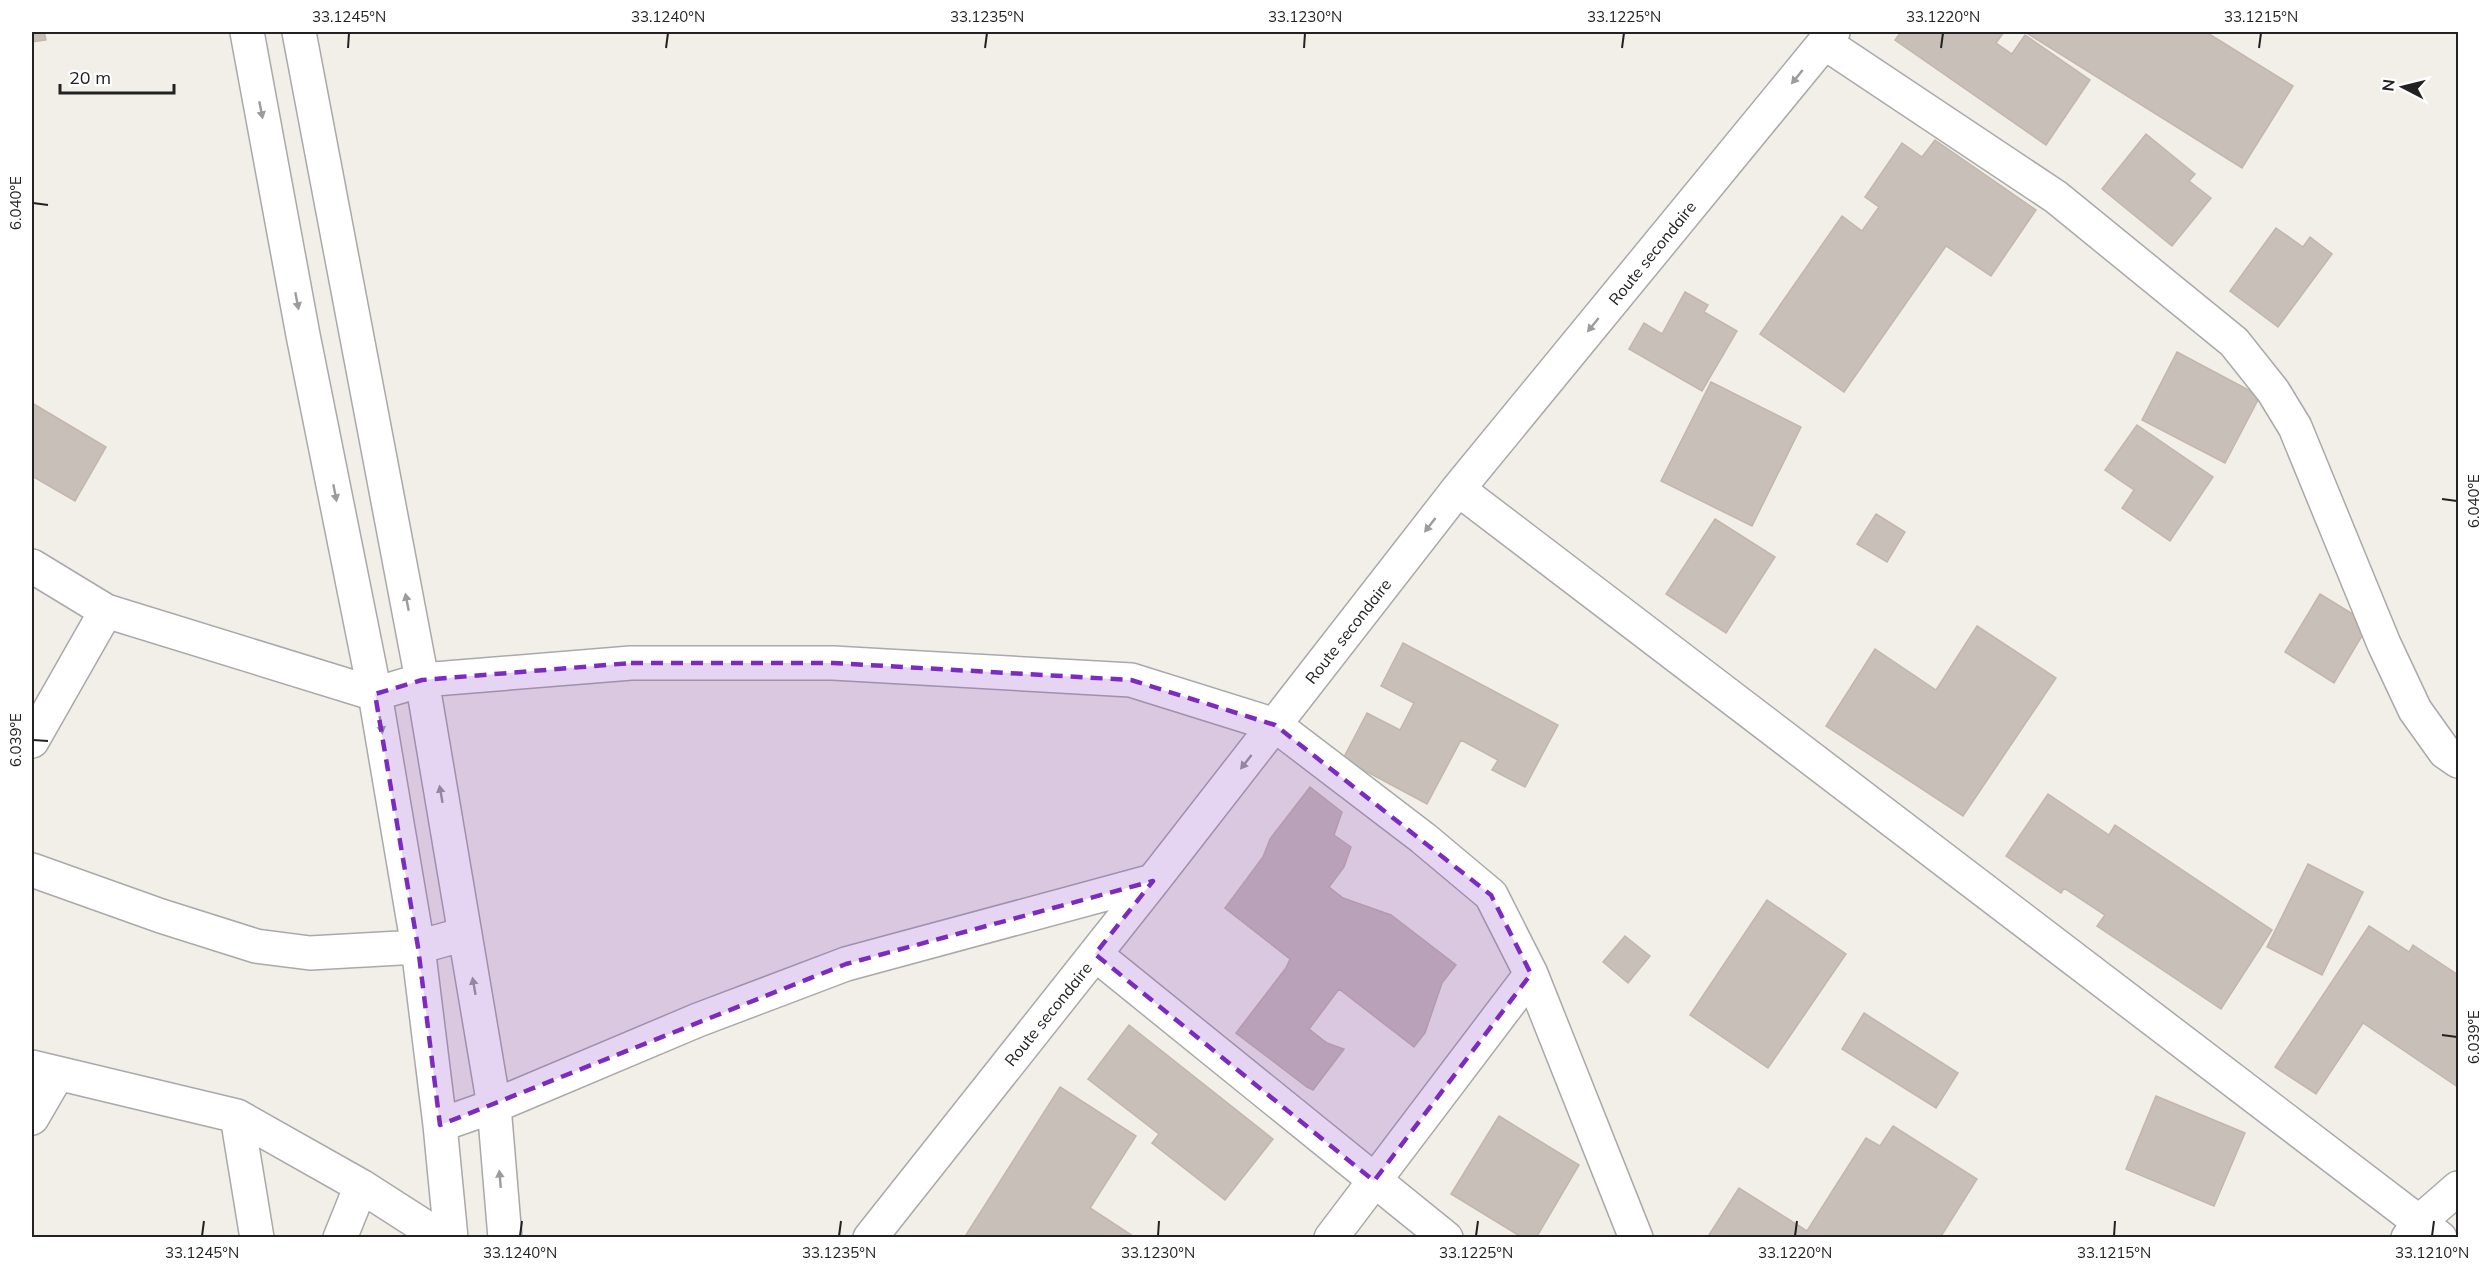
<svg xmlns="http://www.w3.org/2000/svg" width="2490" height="1269" viewBox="0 0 2490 1269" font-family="Mulish,sans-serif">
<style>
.building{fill:#c7bfb8;stroke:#c4b6ab;stroke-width:1.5}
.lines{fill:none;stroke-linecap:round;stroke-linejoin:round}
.minor-casing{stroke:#a9a9a9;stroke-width:36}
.minor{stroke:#fff;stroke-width:33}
.oneway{fill:#9c9c9c}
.marked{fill:#7b2cbf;fill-opacity:0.2;stroke:#7b2cbf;stroke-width:4.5;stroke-dasharray:12 8;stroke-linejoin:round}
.ticks{fill:none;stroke:#222;stroke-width:2}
.labels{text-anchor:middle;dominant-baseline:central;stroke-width:6;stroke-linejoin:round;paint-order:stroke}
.street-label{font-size:16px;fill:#222;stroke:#fff}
.neatline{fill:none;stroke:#222;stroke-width:2}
.ticks-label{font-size:15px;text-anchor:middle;fill:#222}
</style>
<rect width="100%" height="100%" fill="#f2efe9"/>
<!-- building -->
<path class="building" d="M32,32H44L46,40L32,42Z
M1901,32H2004L1996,43L2012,54L2025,35L2090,80L2046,145L1895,40Z
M2025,32H2206L2293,86L2242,168Z
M2146,134L2195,174L2189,181L2211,198L2172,246L2102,189Z
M1935,140L2036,210L1991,276L1946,246L1844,392L1760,334L1842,216L1862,231L1879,207L1865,197L1902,143L1922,157Z
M2276,228L2303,247L2310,237L2332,254L2278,327L2230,291Z
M1685,292L1708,305L1704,312L1737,331L1702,391L1629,349L1644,323L1662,334Z
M2177,352L2260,396L2225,463L2142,420Z
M1711,382L1801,427L1752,526L1661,481Z
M32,403L106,447L75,501L32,476Z
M2137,425L2213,477L2170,541L2122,508L2134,490L2105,470Z
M1876,514L1905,532L1887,562L1857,544Z
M1715,519L1775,557L1726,633L1666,594Z
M2320,594L2369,624L2334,683L2285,652Z
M1977,626L2056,678L1963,816L1826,726L1875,649L1936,690Z
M1403,643L1558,725L1525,787L1492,770L1498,760L1461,740L1427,804L1343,759L1367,713L1400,730L1414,703L1381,686Z
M1310,787L1342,812L1334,835L1351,847L1344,867L1329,887L1343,898L1391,915L1456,965L1442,983L1425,1033L1414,1047L1339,989L1309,1029L1327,1043L1344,1049L1313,1090L1307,1087L1236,1033L1286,968L1290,959L1225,908L1263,857L1270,839Z
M2048,794L2109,835L2115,825L2272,930L2221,1009L2097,926L2105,915L2064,888L2061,893L2006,856Z
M2308,864L2363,892L2322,975L2267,947Z
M1767,900L1846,954L1768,1068L1690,1015Z
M2369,926L2409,952L2413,945L2458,975V1087L2363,1023L2316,1094L2275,1067Z
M1625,936L1650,956L1628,983L1603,962Z
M1864,1013L1958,1073L1936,1108L1842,1049Z
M1129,1025L1273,1139L1225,1200L1152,1143L1159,1134L1088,1079Z
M1060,1087L1136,1136L1090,1208L1136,1238H964Z
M2156,1096L2245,1133L2214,1206L2126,1169Z
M1499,1116L1579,1165L1536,1238H1523L1451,1194Z
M1893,1126L1977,1179L1940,1238H1707L1739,1188L1807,1231L1866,1138L1880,1146Z"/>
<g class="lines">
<defs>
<path id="minor" d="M247,32L303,335L375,694L418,947L440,1125L451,1238
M299,32L422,680L494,1106L505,1238
M1825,43L2056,197L2234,342L2273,391L2295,427L2384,644L2415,710L2445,752L2458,761
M1458,489L2440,1238
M32,566L106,611L375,694L422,680L631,663H833L1131,680L1275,725L1423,838L1491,895L1531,974L1636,1238
M32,741L106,611
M32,870L161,916L256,946L310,953L418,947L465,934
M1095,954L1446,1238
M32,1067L237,1116L361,1186L442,1238
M237,1116L257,1238
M32,1118L57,1075
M440,1125L494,1106L698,1020L846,964L1153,881
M340,1238L361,1186
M870,1238L1153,881L1458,489L1833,32
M1331,1238L1531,974
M2408,1238L2419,1222L2458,1188"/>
</defs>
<!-- minor casing -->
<use href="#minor" class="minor-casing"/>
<!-- minor -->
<use href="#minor" class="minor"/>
</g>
<!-- one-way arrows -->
<defs><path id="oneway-solid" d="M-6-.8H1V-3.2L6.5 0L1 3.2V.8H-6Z" transform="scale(1.5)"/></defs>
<g class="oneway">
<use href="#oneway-solid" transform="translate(1797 77) rotate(129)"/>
<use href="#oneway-solid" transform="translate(261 110) rotate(79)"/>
<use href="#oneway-solid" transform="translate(297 301) rotate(79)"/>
<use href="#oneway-solid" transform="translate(1593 325) rotate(129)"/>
<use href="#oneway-solid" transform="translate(335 493) rotate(79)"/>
<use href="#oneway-solid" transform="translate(1430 525) rotate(128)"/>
<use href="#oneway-solid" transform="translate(407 602) rotate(-101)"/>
<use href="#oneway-solid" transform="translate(381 725) rotate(81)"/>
<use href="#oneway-solid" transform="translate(1246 762) rotate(128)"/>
<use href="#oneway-solid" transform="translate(441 794) rotate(-100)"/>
<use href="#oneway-solid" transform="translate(474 986) rotate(-100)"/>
<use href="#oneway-solid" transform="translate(500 1179) rotate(-95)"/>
</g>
<!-- marked area -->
<path class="marked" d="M631,663H833L1131,680L1275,725L1491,895L1531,974L1374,1181L1095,954L1153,881L846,964L440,1125L418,947L375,694L422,680Z"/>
<!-- ticks -->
<path class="ticks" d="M348,48L349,33M666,48L668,33M985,48L987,33M1304,48L1305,33M1622,48L1624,33M1941,48L1943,33M2259,48L2261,33M33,203L48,205M2442,499L2457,501M33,740L48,741M2442,1035L2457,1037M202,1236L204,1221M520,1236L522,1221M839,1236L841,1221M1158,1236L1159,1221M1476,1236L1478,1221M1795,1236L1797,1221M2114,1236L2115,1221M2432,1236L2434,1221"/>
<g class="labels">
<!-- street labels -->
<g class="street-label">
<text transform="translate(1652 253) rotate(-51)">Route secondaire</text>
<text transform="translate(1348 631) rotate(-52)">Route secondaire</text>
<text transform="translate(1048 1014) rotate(-51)">Route secondaire</text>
</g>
</g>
<!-- border -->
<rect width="2490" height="1269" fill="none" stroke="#ffffff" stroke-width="66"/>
<!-- north arrow -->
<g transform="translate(2403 87) rotate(277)" stroke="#ffffff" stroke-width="4.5" paint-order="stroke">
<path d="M0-4.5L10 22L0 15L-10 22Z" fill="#222222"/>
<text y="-9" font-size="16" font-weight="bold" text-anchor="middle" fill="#222222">N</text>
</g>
<!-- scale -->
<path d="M60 84v9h114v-9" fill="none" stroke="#222222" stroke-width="3"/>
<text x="69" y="84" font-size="18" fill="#222222" stroke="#ffffff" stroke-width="4.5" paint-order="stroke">20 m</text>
<rect x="33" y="33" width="2424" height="1203" class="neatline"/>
<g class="ticks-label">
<text x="349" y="22">33.1245°N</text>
<text x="668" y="22">33.1240°N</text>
<text x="987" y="22">33.1235°N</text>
<text x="1305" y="22">33.1230°N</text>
<text x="1624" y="22">33.1225°N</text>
<text x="1943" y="22">33.1220°N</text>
<text x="2261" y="22">33.1215°N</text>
<text transform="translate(16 203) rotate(-90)" y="5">6.040°E</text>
<text transform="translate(2474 501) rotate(-90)" y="5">6.040°E</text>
<text transform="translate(16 740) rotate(-90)" y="5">6.039°E</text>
<text transform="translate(2474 1037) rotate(-90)" y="5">6.039°E</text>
<text x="202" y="1258">33.1245°N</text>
<text x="520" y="1258">33.1240°N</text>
<text x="839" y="1258">33.1235°N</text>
<text x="1158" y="1258">33.1230°N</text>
<text x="1476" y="1258">33.1225°N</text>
<text x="1795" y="1258">33.1220°N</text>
<text x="2114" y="1258">33.1215°N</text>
<text x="2432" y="1258">33.1210°N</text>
</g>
</svg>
